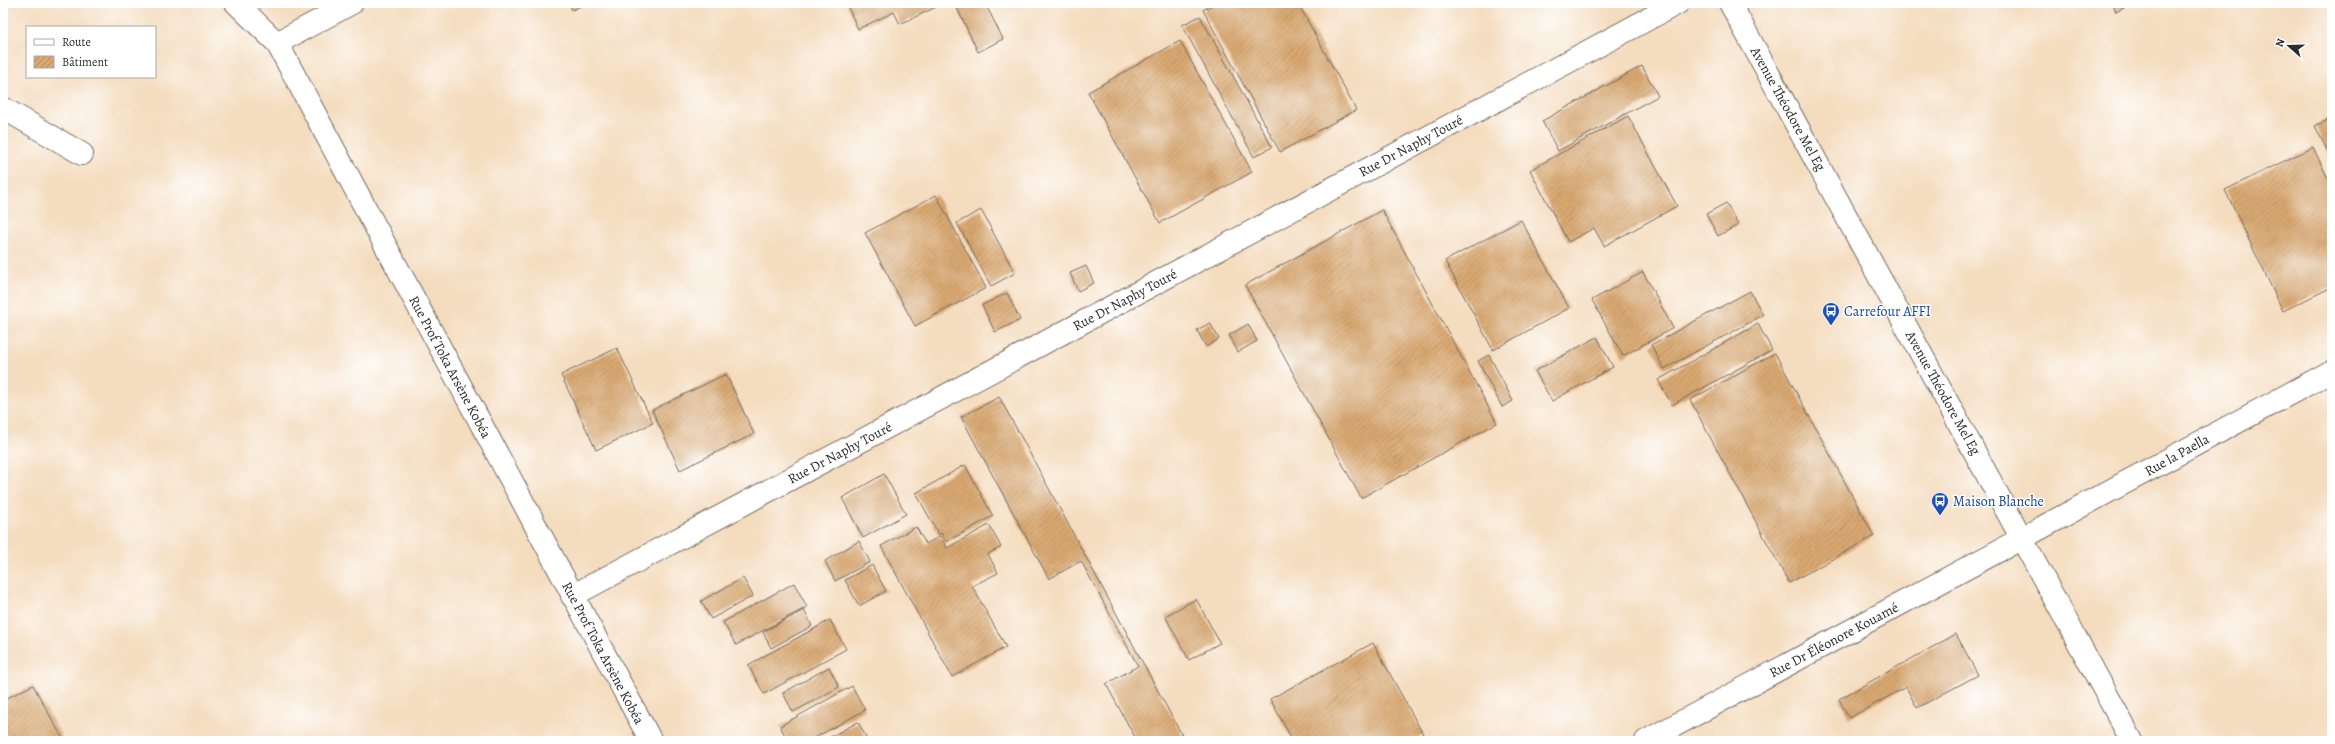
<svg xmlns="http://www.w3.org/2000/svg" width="2335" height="744" viewBox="0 0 2335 744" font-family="Alegreya,serif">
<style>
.building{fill:url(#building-hatch)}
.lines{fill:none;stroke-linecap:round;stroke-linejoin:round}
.minor-casing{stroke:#71695e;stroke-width:24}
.secondary-casing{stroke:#71695e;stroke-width:24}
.minor{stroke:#fff;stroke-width:22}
.secondary{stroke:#fff;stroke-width:22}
.labels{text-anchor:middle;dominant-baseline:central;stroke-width:3;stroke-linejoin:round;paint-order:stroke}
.street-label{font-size:14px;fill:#2b2b2b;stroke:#fff}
.transit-label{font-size:14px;fill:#164399;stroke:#fff;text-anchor:start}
</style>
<defs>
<pattern id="building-hatch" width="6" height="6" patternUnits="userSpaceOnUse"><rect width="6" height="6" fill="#d9a871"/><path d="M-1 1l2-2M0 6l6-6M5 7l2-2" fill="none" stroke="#b0895d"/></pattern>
</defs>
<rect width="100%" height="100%" fill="#fff"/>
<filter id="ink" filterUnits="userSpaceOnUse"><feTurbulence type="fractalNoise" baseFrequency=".025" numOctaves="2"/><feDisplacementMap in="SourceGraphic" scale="8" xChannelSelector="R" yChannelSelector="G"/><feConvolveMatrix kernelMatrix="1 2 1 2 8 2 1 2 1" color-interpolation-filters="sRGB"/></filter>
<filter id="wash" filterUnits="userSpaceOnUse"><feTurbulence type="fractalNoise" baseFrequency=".012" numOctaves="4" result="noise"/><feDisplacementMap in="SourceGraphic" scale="16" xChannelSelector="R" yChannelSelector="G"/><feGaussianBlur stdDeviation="0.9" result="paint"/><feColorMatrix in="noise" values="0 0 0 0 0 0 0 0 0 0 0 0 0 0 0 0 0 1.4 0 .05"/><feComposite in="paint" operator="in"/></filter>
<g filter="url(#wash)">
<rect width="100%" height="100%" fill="#f4dcbe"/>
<g id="blocks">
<!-- building -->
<path class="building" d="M569,3H588L572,10Z
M846,3H945L900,24L894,12L858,29Z
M963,3H985L1003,39L978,52L956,6Z
M1216,3H1298L1356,110L1280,152L1203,10Z
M2112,3H2134L2116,12Z
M1200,16L1272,147L1254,157L1182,25Z
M1180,41L1252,172L1160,223L1088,92Z
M1642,66L1658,96L1558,151L1542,121Z
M1628,116L1677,206L1604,246L1594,228L1568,242L1530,170Z
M2332,118V160L2315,126Z
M2313,147L2332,187V287L2283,311L2225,190Z
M936,195L986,288L915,326L865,233Z
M1726,203L1738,225L1718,236L1706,214Z
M981,210L1015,273L991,286L957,223Z
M1382,210L1497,423L1361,498L1245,285Z
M1521,220L1569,308L1493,350L1445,261Z
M1086,266L1094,283L1078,291L1070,273Z
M1643,272L1673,328L1623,356L1592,300Z
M1750,291L1763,315L1664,369L1651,345Z
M1007,293L1020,320L995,332L982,305Z
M1210,323L1219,339L1206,347L1197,330Z
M1248,324L1257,341L1238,352L1229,335Z
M1758,324L1772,350L1672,405L1658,380Z
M1597,337L1613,367L1552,401L1535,371Z
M617,348L653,423L596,450L561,375Z
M1775,353L1874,536L1789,583L1690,400Z
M1489,355L1513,401L1502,407L1478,361Z
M726,374L754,434L680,470L652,410Z
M999,397L1020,435L1185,741H1137L1106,684L1138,666L1081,561L1049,579L961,417Z
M965,465L993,516L946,542L941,533L939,535L916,493Z
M884,474L906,514L863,538L842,498Z
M989,525L1001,547L988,554L998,573L972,586L1006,647L952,677L881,546L916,527L926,544L940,536L947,548Z
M859,541L870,562L835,581L825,561Z
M872,565L886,591L859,606L845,580Z
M743,578L753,596L711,619L701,601Z
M794,583L807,607L736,645L723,622Z
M1196,599L1220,643L1189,660L1165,616Z
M804,610L812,626L771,648L763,632Z
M830,620L846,649L764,694L748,665Z
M1956,634L1978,675L1917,708L1906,687L1849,718L1839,699Z
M1373,643L1423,734L1411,741H1293L1270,699Z
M829,667L839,687L793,712L783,693Z
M33,685L64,741H3V700Z
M852,686L865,710L809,741H788L780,726Z
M858,722L866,737L858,741H823Z"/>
</g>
</g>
<g filter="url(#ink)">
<use href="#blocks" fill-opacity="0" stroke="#71695e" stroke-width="1"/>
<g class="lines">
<defs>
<path id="minor" d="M236,3L277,43L651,741
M277,43L352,3
M3,108L82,154
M572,596L1678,3
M1646,741L2332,371"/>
<path id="secondary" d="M1730,3L2132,741"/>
</defs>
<!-- minor casing -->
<use href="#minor" class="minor-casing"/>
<!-- secondary casing -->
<use href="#secondary" class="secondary-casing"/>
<!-- minor -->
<use href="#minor" class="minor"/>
<!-- secondary -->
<use href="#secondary" class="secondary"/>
</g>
</g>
<!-- icons -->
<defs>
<symbol id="bus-pin" viewBox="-11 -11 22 30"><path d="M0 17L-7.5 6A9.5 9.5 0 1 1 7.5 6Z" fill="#1a4fb4" stroke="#fff"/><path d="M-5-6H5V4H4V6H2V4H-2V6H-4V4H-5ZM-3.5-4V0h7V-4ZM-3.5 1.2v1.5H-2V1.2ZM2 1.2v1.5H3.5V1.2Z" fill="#fff"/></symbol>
</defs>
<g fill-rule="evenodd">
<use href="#bus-pin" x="1821" y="301" width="20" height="27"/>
<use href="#bus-pin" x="1930" y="491" width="20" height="27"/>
</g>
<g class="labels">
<!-- street labels -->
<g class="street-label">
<text transform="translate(1788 109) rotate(61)">Avenue Théodore Mel Eg</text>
<text transform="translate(1411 146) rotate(-28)">Rue Dr Naphy Touré</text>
<text transform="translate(1125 300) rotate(-28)">Rue Dr Naphy Touré</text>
<text transform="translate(450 367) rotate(62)">Rue Prof Toka Arsène Kobéa</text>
<text transform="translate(1943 393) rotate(61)">Avenue Théodore Mel Eg</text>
<text transform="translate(840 453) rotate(-28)">Rue Dr Naphy Touré</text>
<text transform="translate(2177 455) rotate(-29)">Rue la Paella</text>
<text transform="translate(1834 640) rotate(-28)">Rue Dr Éléonore Kouamé</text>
<text transform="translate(603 653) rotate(62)">Rue Prof Toka Arsène Kobéa</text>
</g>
<!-- transit labels -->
<g class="transit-label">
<text x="1844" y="311">Carrefour AFFI</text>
<text x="1953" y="501">Maison Blanche</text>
</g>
</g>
<!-- margin -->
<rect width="2335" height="744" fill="none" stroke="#fff" stroke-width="16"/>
<!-- legend -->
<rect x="26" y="26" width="130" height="52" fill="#ffffff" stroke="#aaaaaa"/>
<rect x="34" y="39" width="20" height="6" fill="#ffffff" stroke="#aaaaaa"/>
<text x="62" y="46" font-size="12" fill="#2b2b2b">Route</text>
<rect x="34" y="56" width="20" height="12" fill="url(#building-hatch)" stroke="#aaaaaa"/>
<text x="62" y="66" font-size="12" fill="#2b2b2b">Bâtiment</text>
<!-- north arrow -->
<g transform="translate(2289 46) rotate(290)" stroke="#ffffff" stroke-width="3" paint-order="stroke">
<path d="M0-3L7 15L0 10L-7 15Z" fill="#2b2b2b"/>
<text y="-6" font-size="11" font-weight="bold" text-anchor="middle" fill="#2b2b2b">N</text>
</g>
</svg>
